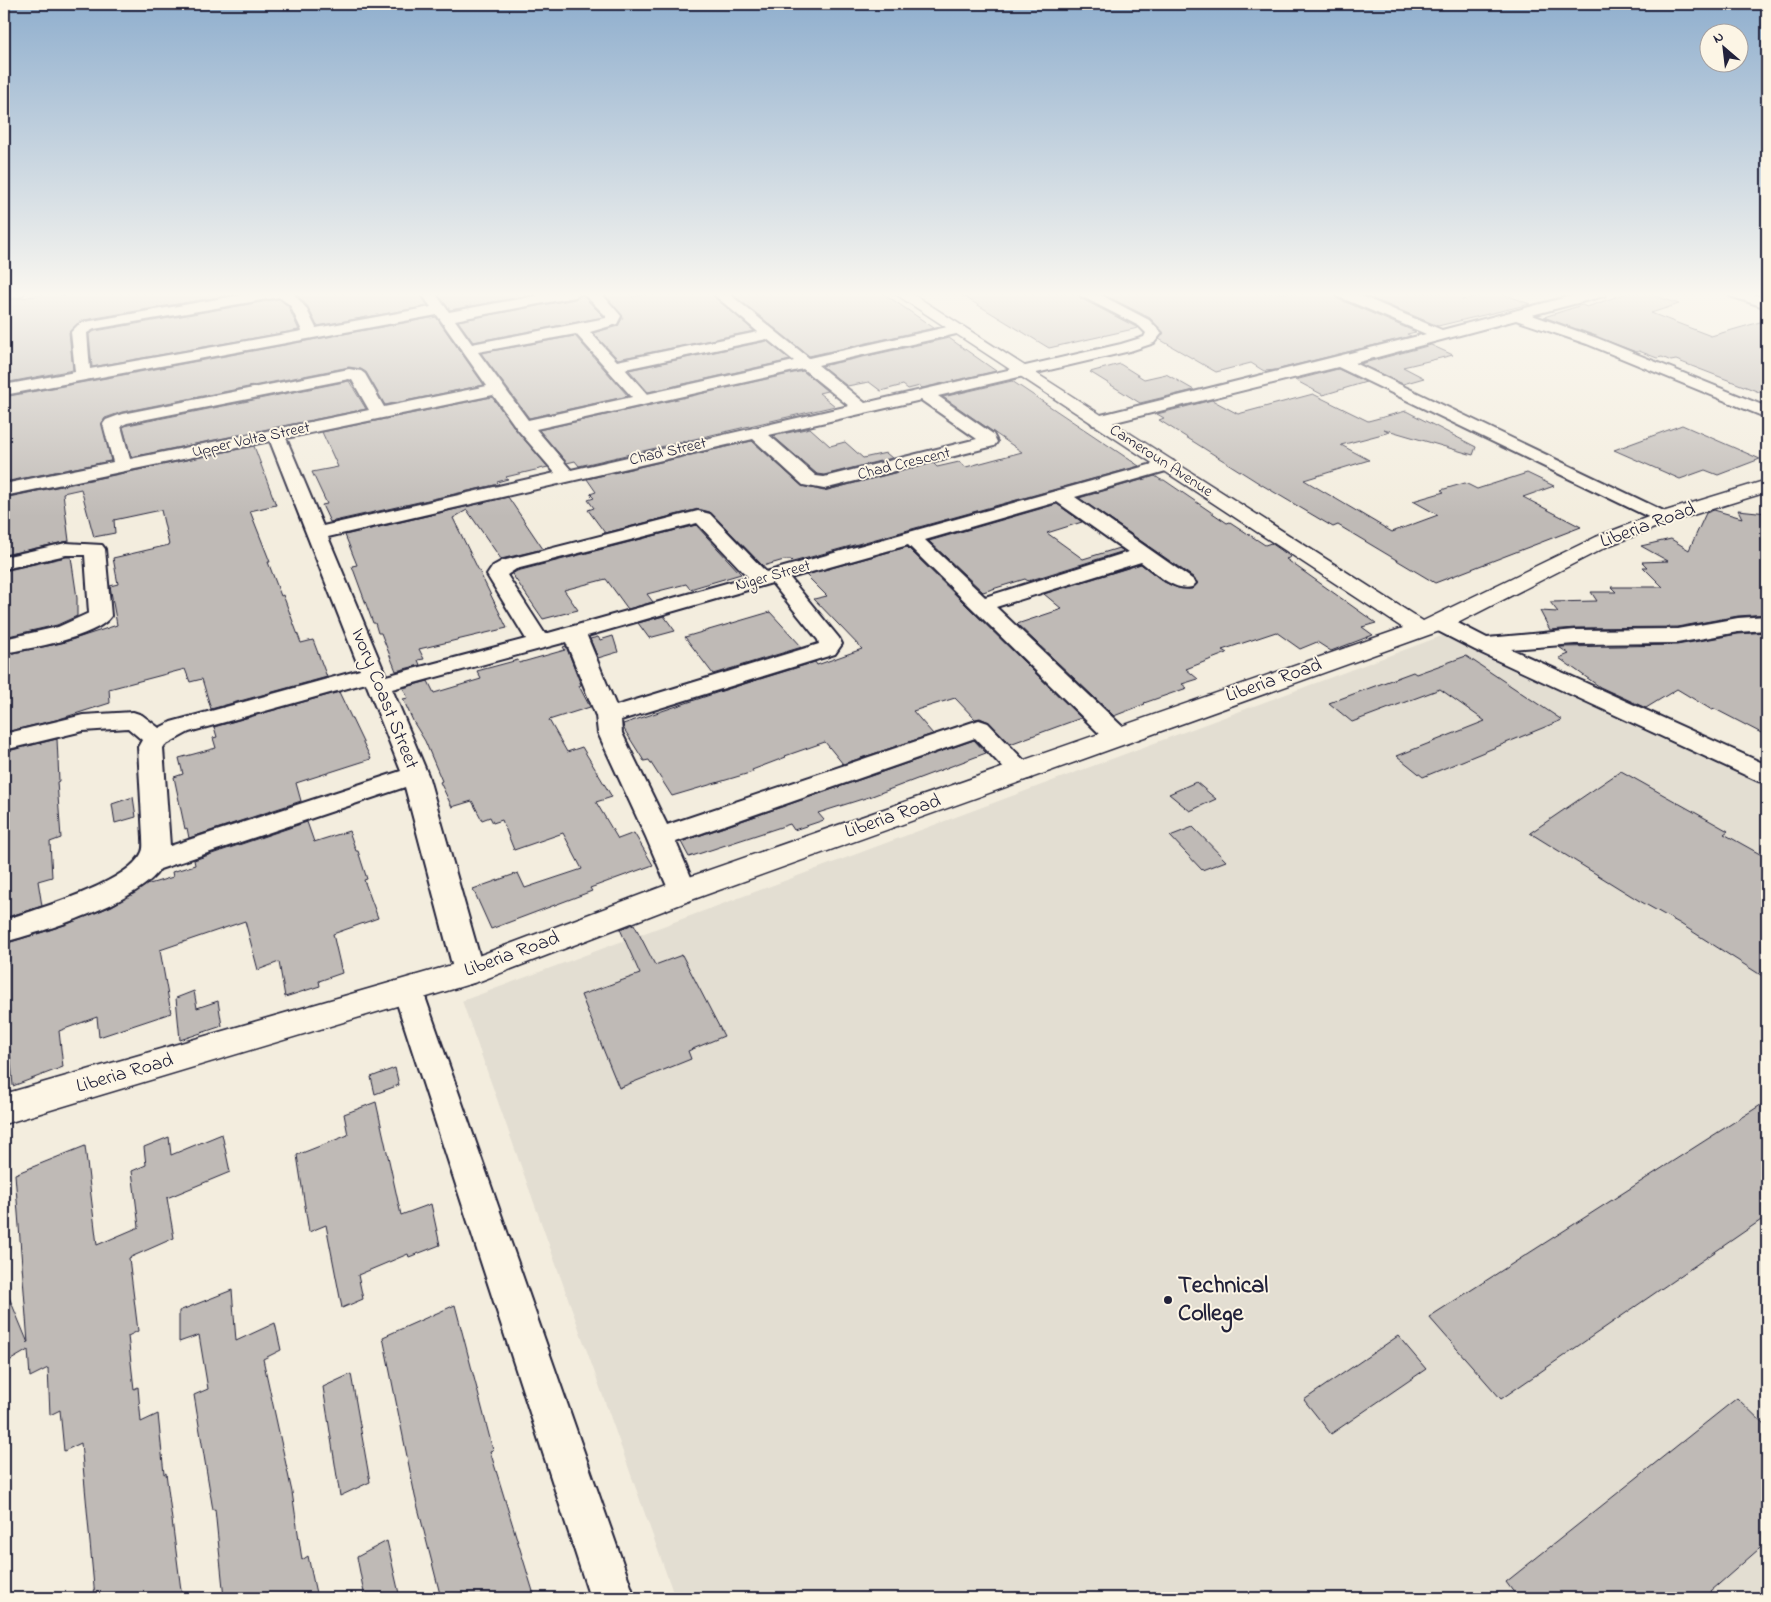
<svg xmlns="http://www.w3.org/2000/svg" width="1771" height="1602" viewBox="0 0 1771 1602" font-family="'Indie Flower',sans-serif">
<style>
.built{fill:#e3ded2}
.building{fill:#bfbab6;stroke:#22223b}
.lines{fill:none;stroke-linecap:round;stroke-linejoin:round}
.street-casing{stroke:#22223b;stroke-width:4}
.secondary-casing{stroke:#22223b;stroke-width:3}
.street{fill:#fcf5e5;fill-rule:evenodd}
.secondary{fill:#fcf5e5;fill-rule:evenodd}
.poi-dot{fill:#22223b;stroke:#fcf5e5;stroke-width:2}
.labels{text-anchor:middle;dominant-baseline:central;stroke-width:4;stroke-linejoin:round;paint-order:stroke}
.far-street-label{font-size:16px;fill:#22223b;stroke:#fcf5e5}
.street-label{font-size:20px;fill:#22223b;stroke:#fcf5e5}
.near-poi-label{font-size:24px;font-weight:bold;fill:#22223b;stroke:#fcf5e5;text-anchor:start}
</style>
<rect width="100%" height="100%" fill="#f3edde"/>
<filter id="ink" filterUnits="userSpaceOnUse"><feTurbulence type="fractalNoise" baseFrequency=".02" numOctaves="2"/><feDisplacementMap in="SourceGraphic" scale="10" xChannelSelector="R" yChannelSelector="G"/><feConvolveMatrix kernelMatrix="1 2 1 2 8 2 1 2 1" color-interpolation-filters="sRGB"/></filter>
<g filter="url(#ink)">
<!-- built -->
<path class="built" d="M1447,634L1767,780V1598H675L462,1001Z"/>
<!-- building -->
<path class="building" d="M52,293H60V296L80,293H241L84,320L77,324L69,332L73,370L4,383V301Z
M296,293H419L428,306L317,326L308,307Z
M437,293H540L450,310Z
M604,293H632V297L657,293H710L754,331L618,359L593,333L618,326L623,317Z
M731,293H883L934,328L809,356Z
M958,293H1077L1080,298L1138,328L1049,348Z
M1101,293H1333L1336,298L1416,332L1407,334L1411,336L1276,370L1264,371L1251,363L1216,372L1159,339L1163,332L1150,318Z
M1359,293H1461L1462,300L1491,293H1501L1530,304L1438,326Z
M1627,293H1647L1679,304L1651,313L1711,336L1767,320V395L1676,360L1671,361L1662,357L1657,358L1639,351L1636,352L1544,317L1582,305L1587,307Z
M582,295L604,317L473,342L458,321L575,299Z
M279,299L288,306L299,330L92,367L89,334L95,331Z
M436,317L484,385L385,405L366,372L361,369L349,367L122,412L105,418L102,423L111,461L4,482V397Z
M575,336L628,396L529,418L481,353Z
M949,338L996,371L922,388L920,386L908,389L903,385L881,391L869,382L847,386L822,366Z
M767,341L790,360L648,392L629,370Z
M1431,345L1453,355L1403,367L1424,378L1403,384L1360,364Z
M1120,364L1144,379L1166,374L1194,390L1140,403L1090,372Z
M1338,369L1366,382L1323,395L1295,380Z
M803,371L827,391L819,393L835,406L579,466L575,461L567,463L539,430Z
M349,381L366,409L131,457L123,427L128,425Z
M1012,381L1139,466L793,562L791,560H784L763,566L710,512L698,509L605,533L588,510L594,508L588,500L594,498L590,494L596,492L587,479L752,441L802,486L824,491L933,463L937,467L959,462L966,467L1022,452L943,397Z
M1313,394L1368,421L1406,411L1476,447L1473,455L1384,429L1390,432L1341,445L1369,460L1304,480L1392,532L1438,515L1413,501L1444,492L1441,490L1465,483L1477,489L1527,473L1554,486L1523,497L1581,527L1435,583L1338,525L1333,527L1262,485L1159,420L1164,418L1157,414L1212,400L1238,414Z
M492,397L517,431L548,467L506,477L508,479L497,482L499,484L330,522L322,505L327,504L312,472L338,467L322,432Z
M1682,425L1760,459L1718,475L1705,470L1680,479L1614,450Z
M810,428L830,446L845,442L863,458L886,453L892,458L824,475L817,474L773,436Z
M254,446L276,505L250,511L270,562H268L281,596L283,595L301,643L313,640L327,677L211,709L202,679L190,682L185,669L109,689L110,703L56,720L6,732L4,655L62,643L117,625L110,586L118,584L113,558L169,545L161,510L114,520L115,533L94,537L81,489L63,493L69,541L4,555V498Z
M1155,476L1161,480H1164L1227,523L1230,522L1265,545L1271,543L1291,557L1286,559L1376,623L1362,627L1373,635L1331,651L1317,642L1300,649L1276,632L1222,650L1227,653L1186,669L1198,679L1182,684L1187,688L1144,703L1145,704L1114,716L1017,624L1062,609L1044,594L1141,564L1164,582L1178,588L1192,589L1197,584L1193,577L1079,498Z
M508,497L543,549L501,559L467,510L453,518L507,628L419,649L424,659L418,660L420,665L396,671L381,633H378L375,623H373L352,566L357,565L345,535Z
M1057,504L1082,522L1047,533L1083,559L1119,548L1124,551L1028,581L1025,579L983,592L929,541Z
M1714,510L1742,518L1738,510L1767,513V614L1738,616L1677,627L1575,628L1550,630L1540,611L1558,612L1550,602L1597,601L1591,592H1616L1611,587H1663L1643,567H1647L1642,562L1668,561L1641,546L1671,539L1689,550L1706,513Z
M696,525L741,574L690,589L686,584L647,594L653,602L628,609L606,579L564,590L578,610L543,619L512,574L517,571Z
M907,547L1081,718L1010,744L989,722L980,718L975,719L955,698L913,711L933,734L843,764L825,742L785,756L786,757L752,770L753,772L672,796L649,760L644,761L624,729L623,724L725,690L815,662L817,665L862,649L814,599L827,596L806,575Z
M66,557H71L77,598V616L57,625L4,637V571Z
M770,612L802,647L713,674L685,637Z
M664,616L675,631L649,638L638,623Z
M1767,632V736L1715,709L1712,710L1677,689L1646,708L1600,687L1559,658L1569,654L1559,647L1677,645L1738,634Z
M613,636L618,652L598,658L590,639L598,637L600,640Z
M566,646L581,685L579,686L590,707L549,720L567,752L582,747L612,797L596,802L618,839L634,833L653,865L590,888L592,891L491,929L473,889L518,873L525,888L582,869L563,833L514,850L502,820L493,823L490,817L482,820L472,801L452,807L440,782L442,781L425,741L414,723L403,699L408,698L403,688L428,681L434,693L481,679L477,671L518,660L519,663L565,650L563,647Z
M1466,656L1562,720L1423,777L1397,756L1485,721L1440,689L1352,722L1329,703L1413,672L1416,674Z
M339,692L371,759L296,783L301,801L189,838L187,828L185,829L174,777L183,774L179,758L216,748L213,738L217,737L214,727Z
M57,739L59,781L57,782L61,838L50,842L52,877L38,881L42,906L7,917V910L4,911L6,818L4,819V752Z
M974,740L986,753L872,796L818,813L824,820L794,830L790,824L689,857L681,842Z
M1621,771L1728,831L1724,834L1767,858V979L1679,923L1638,900L1530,833Z
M1196,782L1216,799L1190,811L1169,794Z
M133,797L136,817L115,823L112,804Z
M307,822L314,842L349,831L356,851H358L367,879L364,880L378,918L333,934L342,973L319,981L320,986L285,997L279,962L258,970L245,921L160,950L171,1013L99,1037L97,1017L59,1031L63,1067L13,1086L10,1050L4,1052V965L8,964V943L65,925L112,906L146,885L173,877L172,872L195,865L194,860Z
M1193,827L1226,861L1202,870L1170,836Z
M634,924L655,965L682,955L724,1036L688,1051L691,1059L619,1088L581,995L640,974L620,929Z
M194,991L197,1008L218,1001L222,1026L180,1040L176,998Z
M395,1068L399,1085L375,1094L371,1077Z
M1767,1101V1216L1501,1399L1429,1317Z
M376,1102L401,1215L431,1204L440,1245L409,1257L408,1254L358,1275L363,1299L342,1308L326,1225L309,1232L297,1155L348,1135L344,1114Z
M222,1134L230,1172L167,1198L174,1238L129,1258L138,1331L128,1336L134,1389L138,1387L141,1422L158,1414L164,1474L166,1473L182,1598H95L81,1443L64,1451L60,1410L50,1415L48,1368L30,1377L28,1350L4,1364V1285L28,1343L15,1174L85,1146L97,1245L139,1227L132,1171L146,1165L144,1147L169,1137L171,1155Z
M232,1290L236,1341L275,1323L281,1350L263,1359L292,1492L302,1560L308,1556L317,1598H224L215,1509L213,1510L194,1395L208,1389L199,1335L179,1342V1311Z
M455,1305L493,1450L490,1451L535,1598H441L415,1496L383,1337Z
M1398,1336L1426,1369L1331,1434L1304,1400Z
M351,1374L370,1482L340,1496L323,1387Z
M1737,1398L1767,1427V1542L1703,1598H1518L1506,1582Z
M387,1541L400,1598H365L357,1557Z"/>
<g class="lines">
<defs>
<path id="street" d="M253,293H293L306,308L316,328L431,307L421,293H435L449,312L551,293H582L575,297L455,320L472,344L606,318V316L583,293H601L621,316L617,324L590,332L617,361L758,332L712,293H728L809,358L956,325L961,327L964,330L961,333L818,365L865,403L1121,344L1144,337L1146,333L1139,326L1081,296L1079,293H1097L1149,320L1162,333L1154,343L1130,351L938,396L993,434L997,442L994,446L824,489L803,485L753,439L328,537L386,676L526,639L487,575L493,566L502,561L698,511L710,514L766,572L1167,460L1173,461L1176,465L1173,469L1075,497L1192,579L1196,583L1192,587C1174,592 1155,572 1141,562L996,607L1127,731L1130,737L1127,743L1118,745L1109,743L908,545L790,578L839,638L842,644L835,654L621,720L622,733L667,825L979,720L988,723L1035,772L1031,778L1022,780L1013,778L975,738L676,842L697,891L693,898L683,901L673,898L669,891L646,837L598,733L596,716L566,642L392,689L428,775L484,972L480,980L469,984L458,980L454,972L405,787L160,869C138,903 42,932 4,942V920C35,910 129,883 142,852C144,848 143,842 143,837L138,747L142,740L128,728L83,731L4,750V734L83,715L133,712L142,715L159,728L171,722L360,670L270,441L4,496V484L113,462L103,424L106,420L122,414L349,369L361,371L365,374L384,407L487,386L437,315L4,395V385L75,372L71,332L78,325L85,322ZM279,297L290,305L302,331L90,369L87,333L94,329ZM576,334L632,397L528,420L478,352ZM767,339L794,361L647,394L625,369ZM803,369L849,406L571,470L536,429ZM349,379L352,380L369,410L130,459L121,426L127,423ZM493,395L518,430L555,473L323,526L286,438ZM921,400L977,439L824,477L816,476L769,435ZM1057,502L1128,552L985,597L925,540ZM697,523L748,577L545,634L507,575L516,569ZM772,583L818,640L819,644L616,706L587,636ZM366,683L401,771L170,846L163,748L165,745L189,732Z
M1335,293H1354L1442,330L1582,293H1606L1604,296L1532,315L1597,338L1767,407V418L1587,344L1516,320L1355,363L1670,514L1673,518L1670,522L1663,524L1338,367L1099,426L1093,425L1090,421L1093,417L1426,334L1337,296Z
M1728,293H1749L1767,299V308L1730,296Z
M66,543L102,545L105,549L111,616C96,638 30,648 4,653V639L58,627L89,613L85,555H66L4,569V557Z
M1440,616L1448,618L1487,638L1575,630L1677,629L1738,618L1767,616V630L1738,632L1677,643L1575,644L1511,649L1767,765V783L1758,781L1475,650L1432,628L1429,623L1432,618Z
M408,979L419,982L423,991L635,1598H590L393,991L397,982Z"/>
<path id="secondary" d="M4,293H24L22,296L4,299Z
M894,293H911L1423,621L1596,537L1656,514L1767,480V492L1670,522L1610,545L1448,628L694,899L480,981L4,1124V1094L462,962L672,883L1403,628Z"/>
</defs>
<!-- street casing -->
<use href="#street" class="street-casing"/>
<!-- secondary casing -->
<use href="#secondary" class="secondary-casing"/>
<!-- street -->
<use href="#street" class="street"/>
<!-- secondary -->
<use href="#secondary" class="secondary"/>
</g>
</g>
<!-- sky -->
<linearGradient id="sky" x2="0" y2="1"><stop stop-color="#90afce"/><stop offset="0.57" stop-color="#faf7f0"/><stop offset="1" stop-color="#faf7f0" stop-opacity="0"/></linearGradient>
<rect width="1771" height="517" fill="url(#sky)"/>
<!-- markers -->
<circle class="poi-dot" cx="1168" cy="1300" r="5"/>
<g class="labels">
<!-- far-street labels -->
<g class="far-street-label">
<text transform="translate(251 440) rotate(-12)">Upper Volta Street</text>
<text transform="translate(668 452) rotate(-13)">Chad Street</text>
<text transform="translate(1161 461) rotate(33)">Cameroun Avenue</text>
<text transform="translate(904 464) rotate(-14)">Chad Crescent</text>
<text transform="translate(773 576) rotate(-16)">Niger Street</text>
</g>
<!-- street labels -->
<g class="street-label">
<text transform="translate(1648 526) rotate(-20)">Liberia Road</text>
<text transform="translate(1274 681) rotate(-19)">Liberia Road</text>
<text transform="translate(384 699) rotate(68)">Ivory Coast Street</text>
<text transform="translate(893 817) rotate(-19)">Liberia Road</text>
<text transform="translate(512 955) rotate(-20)">Liberia Road</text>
<text transform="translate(125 1074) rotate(-16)">Liberia Road</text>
</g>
<!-- near-poi labels -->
<g class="near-poi-label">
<text x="1178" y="1286">Technical<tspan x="1178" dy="28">College</tspan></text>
</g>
</g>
<!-- margin -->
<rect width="1771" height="1602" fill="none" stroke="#fcf5e5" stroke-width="20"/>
<rect x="10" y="10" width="1751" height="1582" fill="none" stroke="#22223b" stroke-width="2" filter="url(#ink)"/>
<!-- north arrow -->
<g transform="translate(1724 48) rotate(332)"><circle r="24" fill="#fcf5e5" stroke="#a5a1a1"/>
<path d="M0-4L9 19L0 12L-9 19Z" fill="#22223b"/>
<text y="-8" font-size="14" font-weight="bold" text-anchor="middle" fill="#22223b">N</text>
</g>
</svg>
